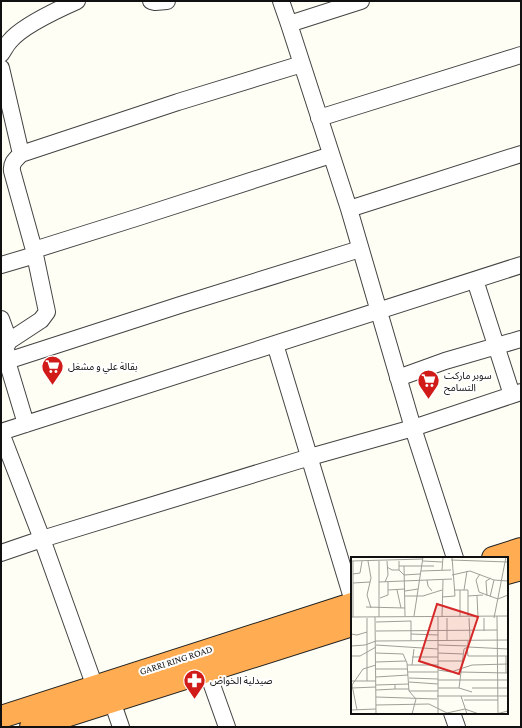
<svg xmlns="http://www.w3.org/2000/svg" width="522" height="728" viewBox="0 0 522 728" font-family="'Crimson Pro','Noto Sans Arabic',serif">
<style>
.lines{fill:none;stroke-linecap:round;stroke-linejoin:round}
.minor-casing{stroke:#434343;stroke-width:18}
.highway-casing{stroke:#212121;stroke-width:24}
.minor{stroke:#fff;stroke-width:16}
.highway{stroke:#ffac52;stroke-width:22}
.labels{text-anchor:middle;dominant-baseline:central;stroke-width:4;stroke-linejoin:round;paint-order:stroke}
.poi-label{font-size:10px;fill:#101010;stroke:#fff;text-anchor:start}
.street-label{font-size:10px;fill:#101010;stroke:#fff}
.inset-road{fill:none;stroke:#9f9f99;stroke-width:1}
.view{fill:#d62828;fill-opacity:0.15;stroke:#d62828;stroke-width:2}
.inset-edge{fill:none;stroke:#101010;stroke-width:2}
</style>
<rect width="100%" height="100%" fill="#fffef4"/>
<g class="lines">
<defs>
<path id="minor" d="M151,1L155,2L167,1
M281,1L289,24L349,209L413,428L455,558
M289,24L361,1
M1,54C4,50 6,45 10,41C22,26 59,9 77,1
M1,68L21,154C15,160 11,163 12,171L34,250L47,312L41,320L9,341L6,347L7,361L26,424
M319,118L521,55
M21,154L178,102L302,64
M349,209L521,154
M34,250L139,217L331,155
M1,265L35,255
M475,280L512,395
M1,319L9,341
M275,344L352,598
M7,361L180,305L360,249
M398,378L445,361L521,339
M1,432L521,265
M1,433L42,539L95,687
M1,553L42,539L310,457L413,428L521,392
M207,671L227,727
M112,701L121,727
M452,713L457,727"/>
<path id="highway" d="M493,558L521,549
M507,573L521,569
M1,717L352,604
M31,727L352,625"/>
</defs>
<!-- minor casing -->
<use href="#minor" class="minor-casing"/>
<!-- highway casing -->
<use href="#highway" class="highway-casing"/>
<!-- minor -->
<use href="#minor" class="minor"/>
<!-- highway -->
<use href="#highway" class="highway"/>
</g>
<!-- icons -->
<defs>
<symbol id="supermarket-pin" viewBox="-11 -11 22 30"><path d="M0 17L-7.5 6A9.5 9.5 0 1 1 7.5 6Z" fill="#d01b19" stroke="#fff"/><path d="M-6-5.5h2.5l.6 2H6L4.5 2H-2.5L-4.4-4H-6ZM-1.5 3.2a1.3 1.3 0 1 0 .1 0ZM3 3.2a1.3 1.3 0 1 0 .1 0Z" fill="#fff"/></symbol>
<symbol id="pharmacy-pin" viewBox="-11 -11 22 30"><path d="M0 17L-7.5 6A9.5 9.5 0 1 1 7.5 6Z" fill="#d01b19" stroke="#fff"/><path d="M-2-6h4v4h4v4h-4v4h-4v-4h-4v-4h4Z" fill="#fff"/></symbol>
</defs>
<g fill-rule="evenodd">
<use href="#supermarket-pin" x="40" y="354" width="25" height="34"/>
<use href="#supermarket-pin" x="416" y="368" width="25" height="34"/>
<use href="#pharmacy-pin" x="182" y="668" width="25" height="34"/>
</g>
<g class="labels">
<!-- poi labels -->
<g class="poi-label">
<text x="68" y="366">بقالة علي و مشغل</text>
<text x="444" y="375">سوبر ماركت<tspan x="444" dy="12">التسامح</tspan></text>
<text x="210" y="680">صيدلية الخواض</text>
</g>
<!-- street labels -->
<g class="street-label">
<text transform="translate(176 660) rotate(-18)">GARRI RING ROAD</text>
</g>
</g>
<!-- overview -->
<g transform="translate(351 557)">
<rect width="157" height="157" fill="#fffef4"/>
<path class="inset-road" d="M100,3L157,5M0,4L72,2M2,4V60M17,4L20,21L16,38L20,51M28,4V60M48,4V13L53,18L69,17M72,4L91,5M48,9H83M53,9L54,59M36,10L41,13H48M91,13L92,0M70,14L100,13M2,17L9,16L11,4M129,17L125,23L128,35L147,42L157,38M101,18L119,14L143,23L157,24M76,23L77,29L81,34M28,25L101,22M34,25L37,18L36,4M2,26L19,25M37,33L54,32M46,33L50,51M103,33H117V59M109,33V60M113,33L116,14M54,34L67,32M54,39H72L91,33M117,39L132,38M126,39L127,60M136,39L135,24L140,21M91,40L104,39L101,0M139,40L143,23M29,41L37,38V25M15,50L54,51M63,59L72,0M146,59L147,157M0,60L157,59M24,60L25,157M91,60L92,23M118,61L119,83M133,61V74M143,61L155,0M60,64V83M25,65L60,64M25,74L146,73M0,77L6,78L16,75M60,77L87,78M96,83V61M25,88L87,92M87,88L117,89M0,89L14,88L25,84L157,83M116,90L117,99H157M117,90L157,92M25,96L52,97L56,106L58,134L65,142L61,157M87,96L112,97M0,99H9L25,90M155,99V116M61,100H87M87,104H111M25,105L55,104M56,108H87M61,108L63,92M25,112H56M87,113L100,115L121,108L157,107M57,115H87M109,115L157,116M25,120L57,118M58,121L87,122M87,123H157M0,124H25M16,124V61M58,125L87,127M25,128L58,127M0,131L25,130M87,131H108L121,135M108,131L113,92L117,90V84M121,131H157M44,132H58M25,133L44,132V128M58,134H87M86,139H157M110,139L116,157M25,140L86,142M113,143H147M25,148L78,147L96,156L114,152L128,157M0,153L25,152M6,153L1,128L12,112L25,108M87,157V60M145,157L157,154"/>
<path class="view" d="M86,47L127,60L108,117L68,104Z"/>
<rect width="157" height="157" class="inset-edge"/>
</g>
<!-- border -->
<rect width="522" height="728" fill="none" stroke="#101010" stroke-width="4"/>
</svg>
